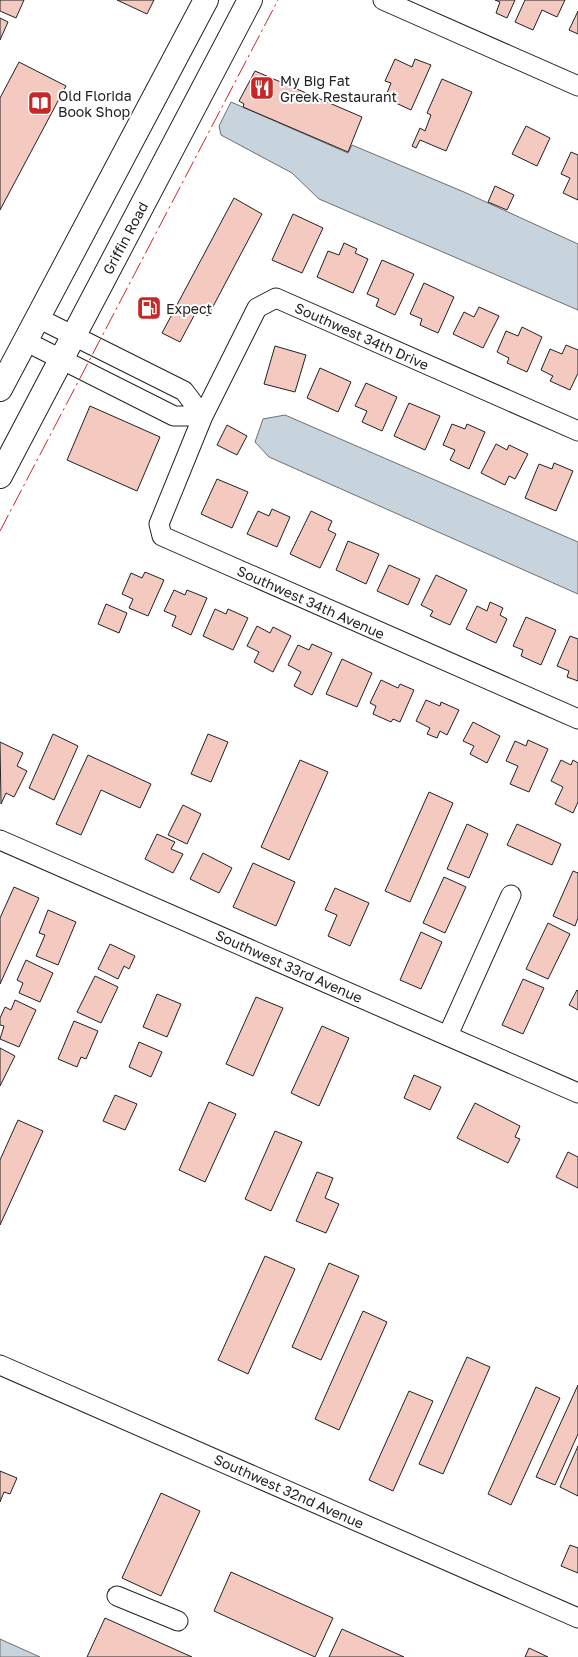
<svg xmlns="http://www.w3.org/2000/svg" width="578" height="1657" viewBox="0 0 578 1657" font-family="'Golos Text',sans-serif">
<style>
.water{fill:#c7d3dd;stroke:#6f6f6f}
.building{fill:#f3c9c0;stroke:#222}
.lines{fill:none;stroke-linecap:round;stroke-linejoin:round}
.minor-casing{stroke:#222;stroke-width:21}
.major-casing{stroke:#222;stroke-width:26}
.minor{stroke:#fff;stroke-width:19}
.major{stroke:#fff;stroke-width:24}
.power{stroke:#c62828;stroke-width:1;stroke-dasharray:18 4 2.5 4;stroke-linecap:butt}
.labels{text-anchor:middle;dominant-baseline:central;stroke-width:4;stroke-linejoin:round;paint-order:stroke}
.poi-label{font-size:14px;fill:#222;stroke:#fff;text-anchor:start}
.street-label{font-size:14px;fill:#222;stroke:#fff}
</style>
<rect width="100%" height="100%" fill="#fff"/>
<!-- water -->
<path class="water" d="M231,102L348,153L352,145L464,192L578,244V310L319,199L292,173L221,135L219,126Z
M285,415L578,542V594L269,457L255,442L263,419Z
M0,1639L40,1657H0Z"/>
<!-- building -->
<path class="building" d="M0,0H24L16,18L0,11Z
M117,0H154L147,14Z
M495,0H515L507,18L496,13L500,2Z
M525,0H565L557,17L542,10L533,30L515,22Z
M578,11V34L569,30Z
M0,18L8,22L0,40Z
M395,59L412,67L415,59L431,65L411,110L385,98L391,83L385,81Z
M19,62L66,86L0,210V98Z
M255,71L362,117L348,152L243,107L244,104L239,101Z
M442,79L472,92L446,151L420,140L416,148L412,146L420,128L425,131L431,115L427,113Z
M526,126L550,138L537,166L512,154Z
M571,152L578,155V200L563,193L570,178L561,174Z
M495,186L514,195L507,210L488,202Z
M234,198L262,214L208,316L197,310L180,342L162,333Z
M293,214L323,228L302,273L272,260Z
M344,243L357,249L355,253L368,259L353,293L317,277L328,251L339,255Z
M382,260L414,274L395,315L376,306L379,299L367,294Z
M424,283L454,297L438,333L420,325L422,319L410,314Z
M479,307L499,316L483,348L453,334L464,312L474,317Z
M522,327L542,337L527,372L507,363L509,358L497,352L506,331L518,336Z
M566,345L578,350V373L570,390L550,381L553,376L541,370L550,349L562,354Z
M275,346L306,355L295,392L264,384Z
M320,368L351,382L338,412L307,398Z
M366,383L397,397L382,431L362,422L367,411L355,406Z
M409,403L440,416L425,450L394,436Z
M90,406L160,437L137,491L67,460Z
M452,424L465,429L467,424L485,432L469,469L450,460L455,450L443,445Z
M227,425L247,436L237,455L217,445Z
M496,444L507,450L509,445L528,454L515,479L509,476L505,485L481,473Z
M554,463L573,471L556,511L525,498L539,464L552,469Z
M217,479L248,492L232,528L201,514Z
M272,509L290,517L277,547L247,534L258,511L269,516Z
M311,511L332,521L328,530L336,534L320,568L290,554Z
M348,541L379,554L366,584L336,570Z
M389,565L420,579L408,605L377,591Z
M145,572L164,580L148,616L129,608L133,599L122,594L131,573L142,578Z
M436,575L467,590L450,625L430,616L433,611L421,605Z
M174,590L185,595L187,590L207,598L191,635L172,626L176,616L164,611Z
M490,602L503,608L500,615L507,619L496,643L466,629L477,606L487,611Z
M106,604L127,613L119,633L98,624Z
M215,609L226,614L228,609L248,618L233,650L203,636Z
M526,617L556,630L541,665L521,656L523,650L513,646Z
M257,626L270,633L273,627L291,636L273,672L254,662L259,652L247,646Z
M570,636L578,639V681L567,677L569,671L557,666Z
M312,644L332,653L312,695L294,686L301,672L288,665L298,645L309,650Z
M342,659L372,673L357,707L326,694Z
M381,680L398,688L400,684L414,690L400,722L393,719L391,722L373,714L376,706L370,703Z
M426,700L440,706L441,702L459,710L447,735L440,731L437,738L427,734L430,728L416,721Z
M473,722L500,736L487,763L470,754L474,746L463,741Z
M53,734L78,746L54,800L29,788Z
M208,734L228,742L211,782L191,774Z
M528,740L548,749L529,792L510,784L518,766L506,761L515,741L526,746Z
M0,742L23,753L17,766L27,771L14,797L6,793L1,804Z
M88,755L151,784L140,808L101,790L81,835L56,824Z
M300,760L328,772L289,860L261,847Z
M561,760L571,765L573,760L578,763V802L573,813L555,804L563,787L551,781Z
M429,792L453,803L410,902L385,891Z
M183,805L201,814L187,844L168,835Z
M467,824L488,834L469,878L447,869Z
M517,824L561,844L552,865L507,845Z
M157,834L175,842L171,849L183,854L173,873L145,859Z
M203,853L232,868L219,893L190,879Z
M253,863L295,882L276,926L233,907Z
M573,871L578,873V918L575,926L553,916Z
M444,877L466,887L445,933L423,923Z
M14,887L39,898L0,984V918Z
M335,888L369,903L350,946L328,936L337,915L325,910Z
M48,910L76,922L58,965L36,956L45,935L39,933Z
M548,923L570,934L548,979L526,969Z
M421,932L442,942L421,989L400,980Z
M110,944L135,956L129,969L124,966L118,979L98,969Z
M26,960L53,973L40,1002L19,993L23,983L17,980Z
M95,976L118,987L101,1023L77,1012Z
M523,979L544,988L523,1034L502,1025Z
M577,990L578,991V1010L569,1005Z
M157,994L181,1004L167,1037L143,1027Z
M256,997L283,1008L253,1076L226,1064Z
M15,1000L36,1010L19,1047L0,1039L4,1026L0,1025V1018L5,1007L11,1010Z
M74,1021L98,1031L86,1059L81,1057L77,1067L58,1059Z
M322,1026L349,1038L319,1106L291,1093Z
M139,1042L162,1052L151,1077L129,1067Z
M0,1048L15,1056L0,1086Z
M414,1075L441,1087L430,1110L404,1098Z
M115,1095L137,1104L125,1130L103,1121Z
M209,1102L236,1114L205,1182L179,1170Z
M475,1103L520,1126L515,1137L520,1139L508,1163L457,1138Z
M18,1120L43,1131L0,1225V1160Z
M275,1131L302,1142L271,1211L245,1199Z
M568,1152L578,1157V1188L556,1177Z
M317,1172L333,1178L325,1198L339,1204L326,1233L296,1221Z
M265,1256L295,1269L248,1374L218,1360Z
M329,1263L359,1276L321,1360L292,1347Z
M363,1311L387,1322L339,1430L315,1419Z
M467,1357L490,1367L443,1474L419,1464Z
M578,1385V1434L555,1485L536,1477Z
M536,1387L560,1398L511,1505L488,1494Z
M409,1391L433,1401L393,1491L369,1480Z
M578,1446V1496L560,1487Z
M0,1471L17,1478L10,1494L4,1492L0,1502Z
M161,1493L200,1511L161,1596L122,1578Z
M570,1545L578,1548V1573L561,1566Z
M231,1572L333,1618L315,1657L214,1611Z
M105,1618L192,1657H87Z
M342,1629L404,1657H329Z
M529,1648L548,1657H525Z"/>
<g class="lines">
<defs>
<path id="minor" d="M383,0L578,86
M38,318L184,391L203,416
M25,341L174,416H203
M578,431L276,298L257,308L203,416L159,524L162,536L578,719
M0,840L578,1093
M448,1035L511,895
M0,1365L578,1618
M117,1596L178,1621"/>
<path id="major" d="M0,389L206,0
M0,476L250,0"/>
</defs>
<!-- minor casing -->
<use href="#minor" class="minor-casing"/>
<!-- major casing -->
<use href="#major" class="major-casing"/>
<!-- minor -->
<use href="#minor" class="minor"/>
<!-- major -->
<use href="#major" class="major"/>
<!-- power -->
<path class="power" d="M0,531L278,0"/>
</g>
<!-- icons -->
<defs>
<symbol id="restaurant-square" viewBox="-11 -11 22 22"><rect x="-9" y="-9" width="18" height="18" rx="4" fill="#c62828" stroke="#fff"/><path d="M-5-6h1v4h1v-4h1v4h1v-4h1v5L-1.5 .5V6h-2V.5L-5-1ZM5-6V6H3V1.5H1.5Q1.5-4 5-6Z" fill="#fff"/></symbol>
<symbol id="library-square" viewBox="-11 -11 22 22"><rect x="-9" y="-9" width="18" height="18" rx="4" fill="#c62828" stroke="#fff"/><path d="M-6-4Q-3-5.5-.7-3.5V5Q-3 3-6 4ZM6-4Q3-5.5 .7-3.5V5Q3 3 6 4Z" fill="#fff"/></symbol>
<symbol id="fuel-square" viewBox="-11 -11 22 22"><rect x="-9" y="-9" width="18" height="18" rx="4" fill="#c62828" stroke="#fff"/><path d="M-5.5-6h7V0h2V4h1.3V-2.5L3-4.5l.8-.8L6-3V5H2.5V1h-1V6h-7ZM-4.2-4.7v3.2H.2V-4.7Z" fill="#fff"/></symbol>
</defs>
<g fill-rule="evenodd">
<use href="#restaurant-square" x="248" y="74" width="28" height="28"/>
<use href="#library-square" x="26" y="89" width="28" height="28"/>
<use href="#fuel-square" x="135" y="294" width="28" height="28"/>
</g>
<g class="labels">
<!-- poi labels -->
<g class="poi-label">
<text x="280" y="80">My Big Fat<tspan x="280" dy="16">Greek Restaurant</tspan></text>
<text x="58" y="95">Old Florida<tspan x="58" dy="16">Book Shop</tspan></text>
<text x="166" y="308">Expect</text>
</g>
<!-- street labels -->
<g class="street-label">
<text transform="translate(125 238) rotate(-62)">Griffin Road</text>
<text transform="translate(362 336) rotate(24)">Southwest 34th Drive</text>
<text transform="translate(311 602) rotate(24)">Southwest 34th Avenue</text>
<text transform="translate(289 966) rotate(24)">Southwest 33rd Avenue</text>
<text transform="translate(289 1491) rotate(24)">Southwest 32nd Avenue</text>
</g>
</g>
</svg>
